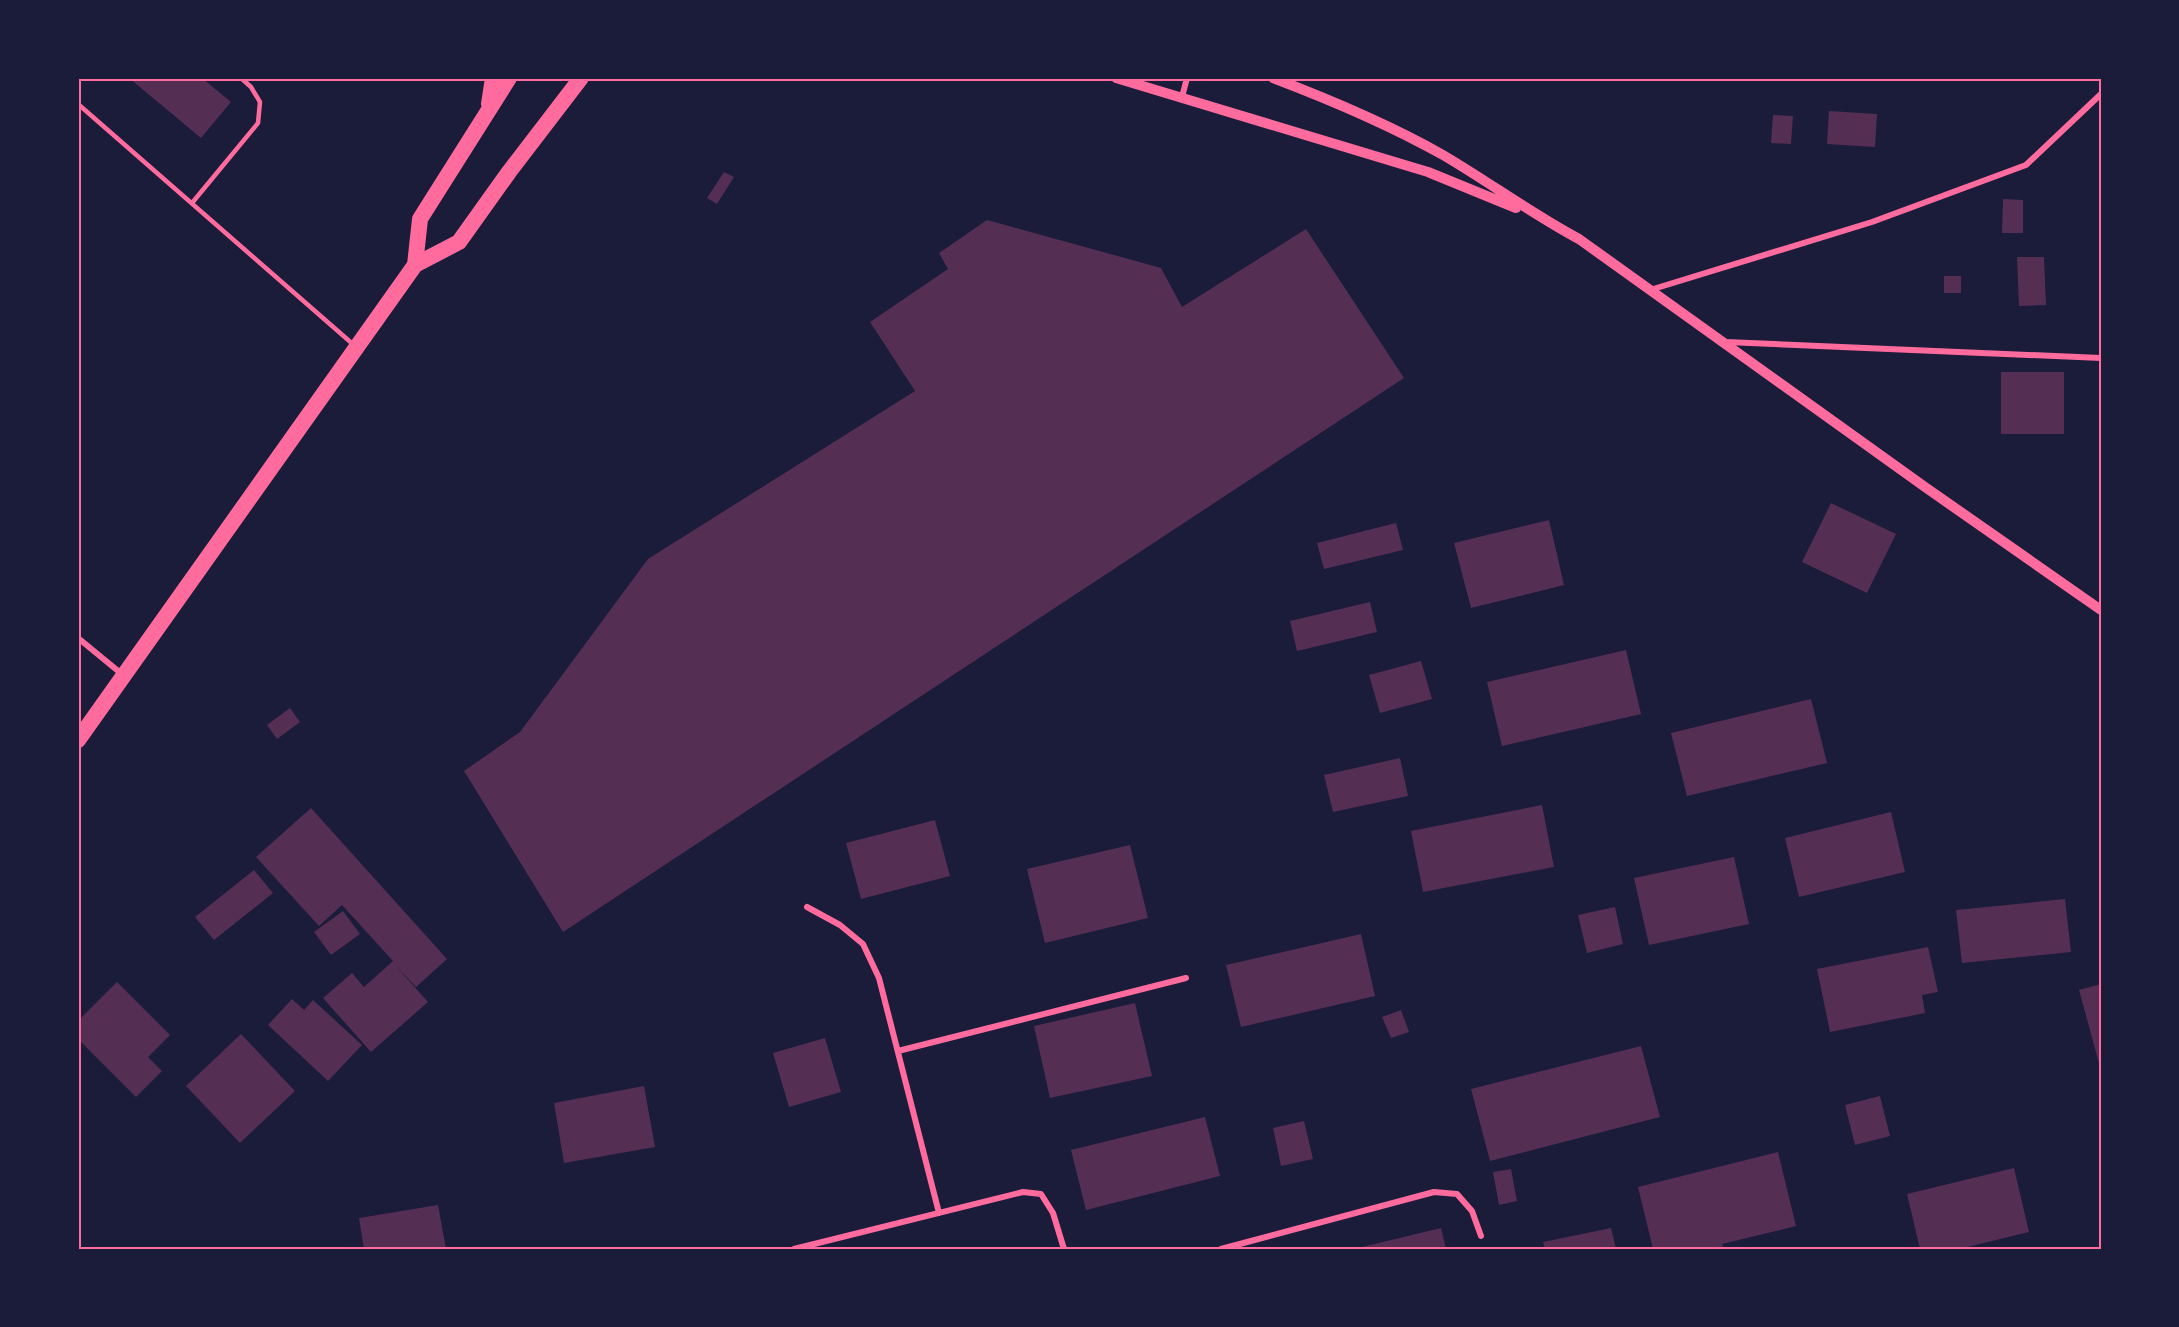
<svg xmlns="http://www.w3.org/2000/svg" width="2179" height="1327" viewBox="0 0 2179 1327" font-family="Arial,sans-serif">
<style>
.building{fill:#542f53}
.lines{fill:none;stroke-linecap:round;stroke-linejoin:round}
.service{stroke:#ff6b9d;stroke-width:4.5}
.minor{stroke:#ff6b9d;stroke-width:6}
.tertiary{stroke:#ff6b9d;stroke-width:10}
.trunk{stroke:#ff6b9d;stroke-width:16}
.neatline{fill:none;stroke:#ff6b9d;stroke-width:2}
</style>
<rect width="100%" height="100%" fill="#1b1b3a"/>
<!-- building -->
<path class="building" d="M129,78H202L231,102L201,138Z
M1829,111L1877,114L1875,147L1827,144Z
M1773,115L1793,116L1791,144L1771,143Z
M724,172L734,177L717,204L707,198Z
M2003,199L2023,200V233H2002Z
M987,220L1161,268L1182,307L1306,229L1404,378L563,932L464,771L520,732L648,559L915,391L870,322L948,269L939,253Z
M2017,257H2044L2046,305L2019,306Z
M1944,276H1961V293H1944Z
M2001,372H2064V434H2001Z
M1831,503L1896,534L1867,593L1802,562Z
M1549,520L1564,585L1471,608L1454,543Z
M1396,523L1403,550L1324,569L1317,543Z
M1370,602L1377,632L1297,651L1290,621Z
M1626,650L1641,714L1502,746L1487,682Z
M1421,661L1432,699L1380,713L1369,675Z
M1811,699L1827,763L1687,796L1671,733Z
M290,708L300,722L277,739L267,725Z
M1400,758L1408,796L1333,812L1324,775Z
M1542,805L1554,867L1423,892L1411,831Z
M311,808L447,959L416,987L395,965L428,1002L371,1052L323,998L352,973L364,987L393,961L342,905L319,926L256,857Z
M1891,812L1905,872L1799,897L1785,838Z
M935,820L950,876L861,899L846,843Z
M1130,845L1148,918L1045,943L1027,869Z
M1734,857L1749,924L1649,945L1634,878Z
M254,870L273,893L214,940L195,917Z
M2065,899L2071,952L1962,963L1956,910Z
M1615,907L1623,944L1587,953L1578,915Z
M343,911L360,934L331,955L314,932Z
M1361,934L1375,996L1241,1027L1226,965Z
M1928,947L1938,992L1922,995L1925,1013L1830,1032L1817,969Z
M117,982L170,1035L148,1057L162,1071L136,1097L78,1039V1021Z
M2101,984V1067H2100L2079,990Z
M292,999L304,1010L313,1000L362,1045L328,1081L268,1025Z
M1135,1003L1152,1076L1050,1098L1034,1026Z
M1401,1010L1409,1032L1391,1038L1382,1017Z
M241,1034L295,1091L240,1143L186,1086Z
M825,1038L841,1092L789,1107L773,1053Z
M1641,1046L1660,1117L1490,1161L1471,1089Z
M644,1086L655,1147L564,1163L554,1103Z
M1880,1096L1890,1136L1855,1145L1845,1105Z
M1205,1117L1220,1176L1086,1210L1071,1150Z
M1304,1121L1313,1159L1281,1166L1273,1128Z
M1778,1152L1796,1226L1722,1244L1724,1249H1653L1638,1187Z
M2014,1168L2029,1232L1959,1249H1920L1907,1194Z
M1511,1169L1517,1201L1499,1205L1493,1172Z
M438,1205L446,1249H364L359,1218Z
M1441,1228L1446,1249H1358V1248Z
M1611,1228L1616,1249H1545L1543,1242Z"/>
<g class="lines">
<!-- service -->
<path class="service" d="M78,104L355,346
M192,203L258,123L260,102L251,87L241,78"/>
<!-- minor -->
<path class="minor" d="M1182,97L1187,78
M1650,290L1872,222L2026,165L2101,94
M1726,342L2101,358
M78,638L123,675
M807,907L840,925L863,944L879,978L939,1213
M898,1051L1186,978
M794,1249L1023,1192L1041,1194L1053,1213L1064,1249
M1221,1249L1434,1192L1457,1194L1472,1211L1481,1236"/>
<!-- tertiary -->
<path class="tertiary" d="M1116,78L1428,172L1516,208
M1273,78C1331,100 1388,124 1443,155C1489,182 1532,214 1579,239L1925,487L2101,610"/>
<!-- trunk -->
<path class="trunk" d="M489,104L493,78
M415,265L420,219L509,78
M78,740L415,265L459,242L509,172L581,78"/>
</g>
<!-- border -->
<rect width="2179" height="1327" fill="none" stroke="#1b1b3a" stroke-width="159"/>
<rect x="80" y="80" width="2020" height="1168" class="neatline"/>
</svg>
